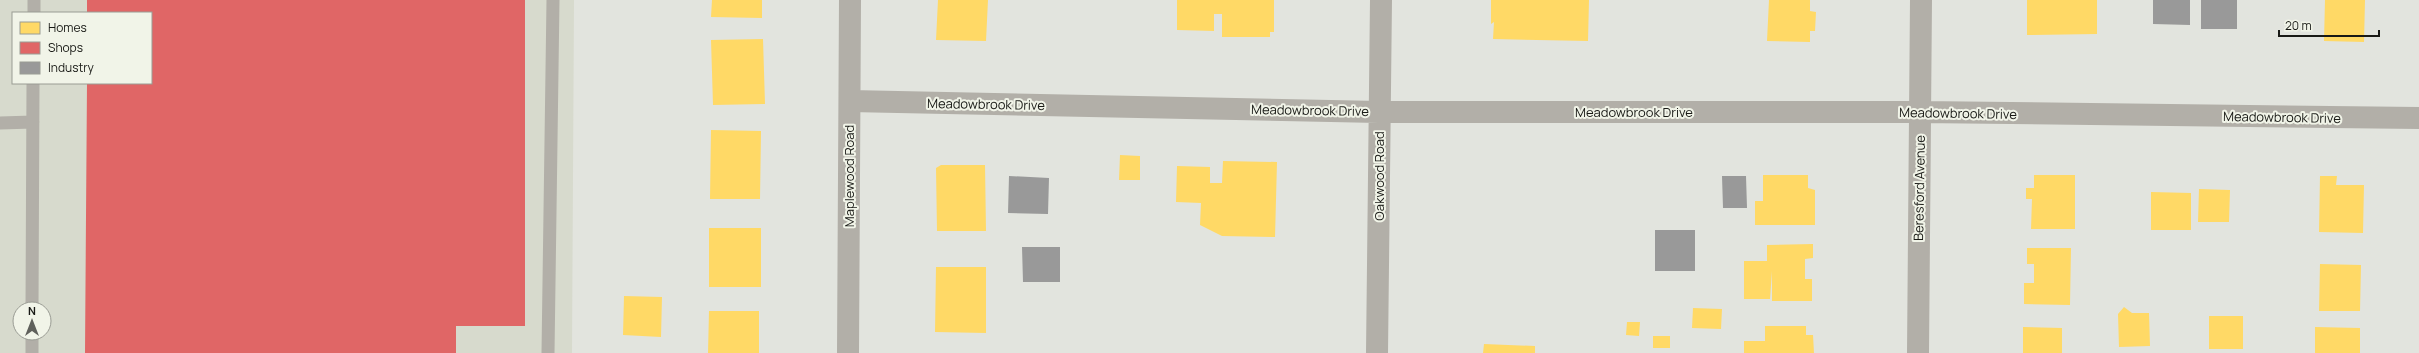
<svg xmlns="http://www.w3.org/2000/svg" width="2419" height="353" viewBox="0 0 2419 353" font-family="Manrope,sans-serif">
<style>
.built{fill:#d7dacd;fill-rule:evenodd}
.homes{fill:#ffd966}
.shops{fill:#e06666}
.industry{fill:#999}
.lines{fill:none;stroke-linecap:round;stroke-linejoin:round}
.lane{stroke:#b2afa8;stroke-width:13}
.street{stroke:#b2afa8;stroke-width:22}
.labels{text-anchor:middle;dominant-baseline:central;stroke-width:4;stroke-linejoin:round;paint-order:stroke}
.street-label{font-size:13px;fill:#181915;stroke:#f1f4e8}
</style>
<rect width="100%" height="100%" fill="#e2e4de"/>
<!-- built -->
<path class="built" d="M0,0H574L572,353H0ZM13,13H151V83H13ZM20,309H44V333H20Z"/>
<!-- homes -->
<path class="homes" d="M712,0H762V18L711,17Z
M938,0H988L986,41L936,40Z
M1177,0H1274V32H1270V37H1222V14H1214V31L1177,30Z
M1491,0H1589L1588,41L1493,39L1494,22L1491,24Z
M1769,0H1810V11L1816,12L1815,31H1810V42L1767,41Z
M2027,0H2097V34L2027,35Z
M2325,0H2365L2364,42L2324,41Z
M763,39L765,104L713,105L711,40Z
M711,130L761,131L760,199H710Z
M1120,155L1140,156V180H1119Z
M1223,161L1277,162L1275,237L1222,236L1200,225L1201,203L1176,202L1177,166L1210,167V183H1222Z
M941,165H985L986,231H937L936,168Z
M1763,175H1808V188L1815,190V225H1755V201H1763Z
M2034,175H2075V229H2031L2032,199H2026V188H2034Z
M2320,176H2337L2336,185H2364L2363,233L2319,232Z
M2199,189L2230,190L2229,222H2198Z
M2151,192L2191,193V230H2151Z
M709,228H761V287H709Z
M1813,244V258L1805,259V279H1812V301H1772V271L1770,299H1744V261H1767V245Z
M2027,248H2071L2070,305L2024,304V283H2034V264H2027Z
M2320,264L2361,265L2360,311H2319Z
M936,267H986V333L935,332Z
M624,296L662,297L661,337L623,335Z
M2124,307L2132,313H2149L2150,346L2119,347L2118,314Z
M1693,308L1722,309L1721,329L1692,328Z
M709,311H759V353H708Z
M2209,316H2243V349H2209Z
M1627,322H1640L1639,336L1626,335Z
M1765,326H1806V335H1813L1814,353H1744V341H1765Z
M2023,327L2062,328V353H2023Z
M2315,327L2360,328V353H2315Z
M1653,336H1670V348H1653Z
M1484,344L1535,346V353H1483Z"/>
<!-- shops -->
<path class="shops" d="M87,0H525V326H456V353H85L87,83H151V13H87Z"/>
<!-- industry -->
<path class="industry" d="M2153,0H2190V25L2153,24Z
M2201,0H2237V29H2201Z
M1009,176L1049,178L1048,214L1008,213Z
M1722,176H1746L1747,208H1723Z
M1655,230H1695V271H1655Z
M1022,247H1060V282H1023Z"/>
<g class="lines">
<!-- lane -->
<path class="lane" d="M34,13V0
M0,123L33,122
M32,309L33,83
M32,353V333
M548,353L553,0"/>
<!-- street -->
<path class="street" d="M850,101L1379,112H1920L2419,118
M848,353L850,0
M1377,353L1381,0
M1918,353L1921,0"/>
</g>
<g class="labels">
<!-- street labels -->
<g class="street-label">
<text transform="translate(986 104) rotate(1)">Meadowbrook Drive</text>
<text transform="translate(1310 110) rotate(1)">Meadowbrook Drive</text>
<text x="1634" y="112">Meadowbrook Drive</text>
<text transform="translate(1958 113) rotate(1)">Meadowbrook Drive</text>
<text transform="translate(2282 117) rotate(1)">Meadowbrook Drive</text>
<text transform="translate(849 176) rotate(-90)">Maplewood Road</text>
<text transform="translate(1379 176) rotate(-90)">Oakwood Road</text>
<text transform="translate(1919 188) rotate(-89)">Beresford Avenue</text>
</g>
</g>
<!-- legend -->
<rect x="12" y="12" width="140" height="72" fill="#f1f4e8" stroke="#9a9c94"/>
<rect x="20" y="22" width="20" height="12" fill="#ffd966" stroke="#9a9c94"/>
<text x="48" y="32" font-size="12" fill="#181915">Homes</text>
<rect x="20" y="42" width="20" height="12" fill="#e06666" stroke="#9a9c94"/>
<text x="48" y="52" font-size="12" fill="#181915">Shops</text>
<rect x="20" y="62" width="20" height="12" fill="#999999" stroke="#9a9c94"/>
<text x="48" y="72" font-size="12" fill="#181915">Industry</text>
<!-- north arrow -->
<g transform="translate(32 321)"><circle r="19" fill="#f1f4e8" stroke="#9a9c94"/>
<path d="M0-3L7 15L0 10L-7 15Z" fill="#5f605b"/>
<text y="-6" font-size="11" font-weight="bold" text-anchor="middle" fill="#181915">N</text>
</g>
<!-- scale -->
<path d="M2279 30v6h100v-6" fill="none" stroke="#181915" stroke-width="2"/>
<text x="2285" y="30" font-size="12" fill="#181915" stroke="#f1f4e8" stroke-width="3" paint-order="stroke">20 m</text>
</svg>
